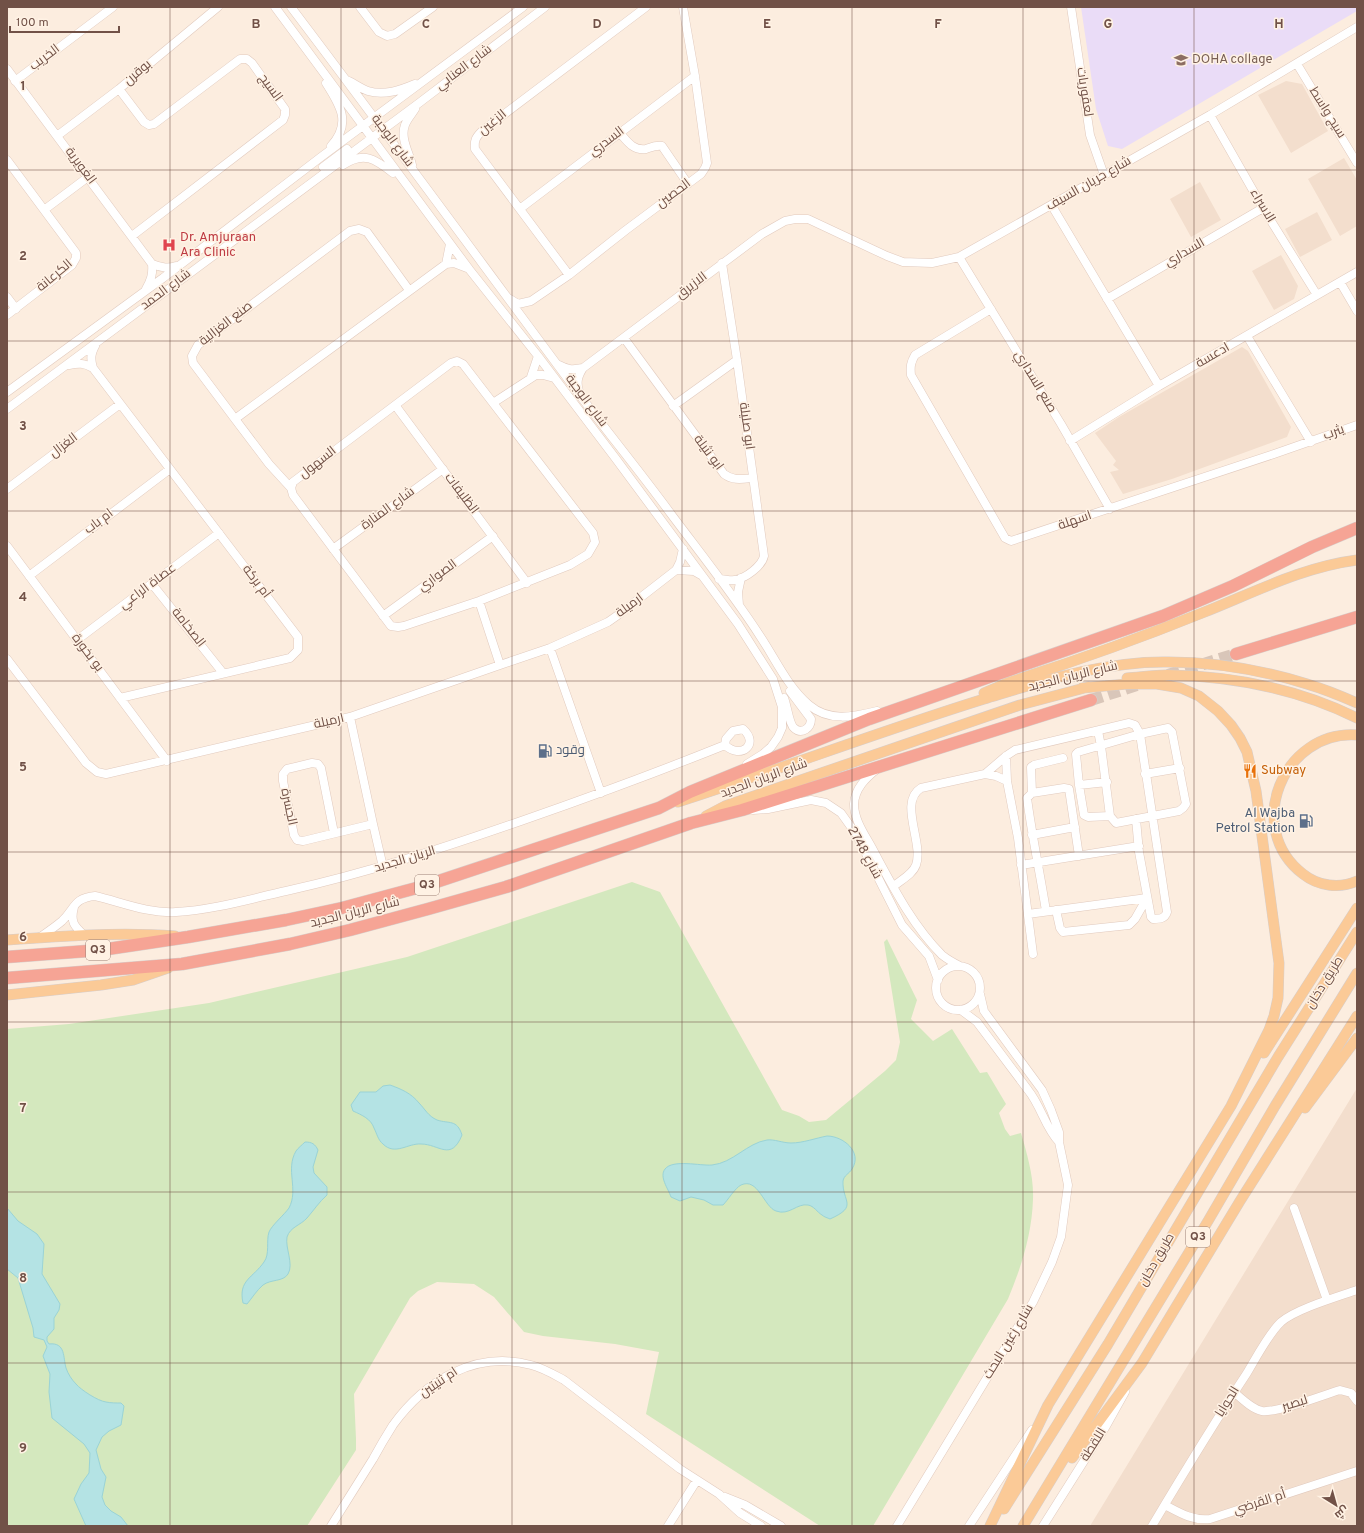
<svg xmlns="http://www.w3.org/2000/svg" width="1364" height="1533" viewBox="0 0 1364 1533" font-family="Overpass,Cairo,sans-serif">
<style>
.residential{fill:#f3decd}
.education{fill:#eadcf7}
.green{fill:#d4e8be}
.water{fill:#b4e3e4;stroke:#9ad3d6}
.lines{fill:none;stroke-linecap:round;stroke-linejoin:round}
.highway-tunnel{stroke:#d9c6b9;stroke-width:12;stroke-dasharray:12 6;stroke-linecap:butt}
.minor-casing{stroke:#e1cabe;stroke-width:9}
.major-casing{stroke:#d7cecb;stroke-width:11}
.highway-casing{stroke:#d7cecb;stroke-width:13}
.minor{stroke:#fff;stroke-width:8}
.major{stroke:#fbca97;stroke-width:10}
.highway{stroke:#f6a495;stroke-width:12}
.grid{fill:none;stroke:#715147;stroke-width:1;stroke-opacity:0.55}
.labels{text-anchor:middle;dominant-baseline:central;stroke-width:3;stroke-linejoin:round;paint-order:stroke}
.shield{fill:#fff2e4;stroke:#9c8176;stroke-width:1}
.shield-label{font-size:12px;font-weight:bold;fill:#715147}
.street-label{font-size:13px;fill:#715147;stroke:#fff2e4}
.education-label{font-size:13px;fill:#785e54;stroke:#fff2e4;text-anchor:start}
.health-label{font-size:13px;fill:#be3a42;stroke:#fff2e4;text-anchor:start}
.service-label{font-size:13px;fill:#4e5e75;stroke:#fff2e4;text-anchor:start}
.food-label{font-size:13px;fill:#c56008;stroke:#fff2e4;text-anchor:start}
.grid-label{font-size:13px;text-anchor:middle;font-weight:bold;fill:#715147;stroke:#fff2e4;stroke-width:3;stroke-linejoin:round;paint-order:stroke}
</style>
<rect width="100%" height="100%" fill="#fceddf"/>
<!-- residential -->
<path class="residential" d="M1286,81L1302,84L1328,131L1291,153L1258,95Z
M1344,158L1357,180V226L1340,236L1308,179Z
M1200,182L1221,220L1191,237L1170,199Z
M1317,212L1332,240L1300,257L1285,229Z
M1281,255L1298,286L1294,299L1274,310L1252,271Z
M1242,347L1248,351L1291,427L1287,437L1172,479L1123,494L1110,472L1119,470L1113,465L1116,461L1095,433L1119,417Z
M1357,1088V1526H1090Z"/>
<!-- education -->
<path class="education" d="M1081,7H1357V11L1122,149L1108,146L1096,109Z"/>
<!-- green -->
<path class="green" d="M632,882L660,892L782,1110L799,1116L809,1122L826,1120L885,1071L896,1060L900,1042L884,942L887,939L917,1000L911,1019L933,1041L952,1029L980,1073L987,1072L1006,1104L999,1113L1005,1129L1010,1136L1021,1133C1027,1154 1034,1177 1033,1199C1032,1234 1021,1268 1008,1299L873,1526H820L646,1414L659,1352L615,1344L543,1336L524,1332L494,1297L474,1284L437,1282L418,1291L410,1298L354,1394L356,1439V1450L307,1526H7V1029L69,1024L209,1003L407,957Z"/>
<!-- water -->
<path class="water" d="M390,1085C401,1089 411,1093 419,1103C425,1109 428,1116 437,1120C449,1124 457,1119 462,1135C451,1162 439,1144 421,1144C408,1143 395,1156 383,1144C378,1140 377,1134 374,1128C371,1119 362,1115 353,1111L351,1105L360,1092H376L383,1086Z
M827,1136C843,1136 863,1152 852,1169C849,1174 844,1175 843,1181C842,1202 859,1206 830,1219C828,1218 824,1217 822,1215C817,1212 814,1206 808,1205C797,1203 789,1216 776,1211C764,1207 758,1177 741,1185C735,1188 728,1200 723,1205H713L704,1200L691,1197L680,1201L671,1197C668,1188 659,1177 665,1169C673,1159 700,1166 712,1165C733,1163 747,1143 767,1140C774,1139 783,1143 791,1143C803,1143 816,1138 827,1136Z
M305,1142C312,1142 315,1144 318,1150L313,1167L314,1173L327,1187V1195C319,1202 314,1210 307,1218C301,1225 290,1227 287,1237C285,1248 294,1264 288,1274C283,1282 271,1279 263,1285C257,1290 252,1298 247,1304L243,1303C238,1280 253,1278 264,1262C270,1254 266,1241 269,1232C272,1225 284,1215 289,1208C299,1189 285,1170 296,1151C298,1148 302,1145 305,1142Z
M7,1208L18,1221L37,1234L44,1244L42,1274L60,1304L59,1310L54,1318V1329L47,1337V1341L49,1344C66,1342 63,1358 66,1368C68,1374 72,1380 76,1384C81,1390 98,1401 106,1402C111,1403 116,1403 121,1403L124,1406L121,1425L109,1431L102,1437L96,1450L101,1469L106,1477L102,1497L105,1505L111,1511L121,1517L128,1526H86L74,1499L81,1484L89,1473L90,1453L84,1444L52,1418L49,1392L50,1374L43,1356L47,1347L44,1340L34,1337L33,1328L18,1278L7,1269Z"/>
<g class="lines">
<!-- highway-tunnel -->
<path class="highway-tunnel" d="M1168,675L1236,654
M1091,700L1137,685"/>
<defs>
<path id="minor" d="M275,7L469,269L538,356L616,459L738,624L773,679L782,707V728L778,737L771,747L763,754L747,764
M291,7C388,135 483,265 579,394C609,434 641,473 671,514C701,554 733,594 760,636C776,660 787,686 809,705C829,722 853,717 877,711
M360,7L379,32L387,36L395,34L433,7
M1071,7L1090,135L1104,175
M1297,64L1357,163
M7,69L152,264C153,274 151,280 146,289
M15,81L113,7
M349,81C355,84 362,89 368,91C384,96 401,90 415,84
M326,83C340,105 352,123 331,146
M119,89L144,122L149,125L154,124L240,59H247L252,63L285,109V115L283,120L132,236
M1210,115L1263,208L1317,295
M619,132C627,141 633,151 646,149C652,147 656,145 662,146L688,184
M57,136L119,89L218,7
M7,160L76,253V258L72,265L7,315
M343,165C364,151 375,159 393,173
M412,165C409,152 400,138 405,125C407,119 412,114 415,109
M323,167L347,149
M1052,206L1159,386
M521,208L695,76
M44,210L88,177
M959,257L1061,424L1110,509
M152,264C160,267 167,269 176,266
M446,264L450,244
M569,275L475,149C474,140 476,137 482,131L646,7
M1340,282L1357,311
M409,290L367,232L359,229L350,231L198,345L192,356L193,363L235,419L446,264L454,263L467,268
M7,297L16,309
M510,299L518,304L531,301L569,275L626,230L701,174L705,168L707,163L695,76L683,7
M1107,299L1263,208
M991,309L915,355C911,362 910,366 911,375L1005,538L1011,541L1274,454L1357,425
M1247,336L1311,442
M624,338L724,474C733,481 742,479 753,478
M96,344C91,353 90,358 93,368L298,637V650L290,658L120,698
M69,365C79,363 84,363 93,368
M559,365C568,370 573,370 583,368L762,234L785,221L795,219H808L887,256L903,262L932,263L959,257L1210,115L1357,27
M531,377L538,356
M579,391C576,382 578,376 583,368
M7,392L163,278L321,157L523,7
M493,403L536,375H543L554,378
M395,405L527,583
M673,406L737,360
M7,409L419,103L545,7
M235,419L269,464L291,488L293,495L391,626L398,627L404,626L479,601L570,565L588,554L595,542L593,533L463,364L457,361L451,363L293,482L291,488
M1070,441L1159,386L1357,272
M7,489L120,404
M7,546L167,761
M333,549L443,469
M676,570L694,571L701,575
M29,576L170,469
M719,579C725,579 730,581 735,580C746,578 762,566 764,556L737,360L722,263
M152,584L223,673
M479,601L500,665
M739,605L738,592L741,578
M383,616L493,536
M77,640L219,533
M550,648L601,793
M7,659L86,763L97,772L106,774L350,717L500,665L550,648L608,622L618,615L676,570L680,562L683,549
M784,698C787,705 789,724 794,728C802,735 811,728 811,719L790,691
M350,717L373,824L383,867
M743,729C760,744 741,760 725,745L726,739L733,731Z
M1006,756L1007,781L1018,838L1033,954
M877,769C866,778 855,788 854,804C854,820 865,835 872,848C892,885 912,925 942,955C947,959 954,963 960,966
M985,774L1006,756L1015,750L1129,723L1135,725L1140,734L1167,912C1165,919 1159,919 1153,919L1151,917L1139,852L1136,819
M1145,774L1180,768
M1107,782L1079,785L1084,815L1088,817L1110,816
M1079,785L1076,754L1078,752L1140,734L1168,728L1172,732L1186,804L1183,808L1179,811L1116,823L1110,816L1101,746L1098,731
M1032,793L1031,767L1034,765L1063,758
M753,810L768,809L811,800L826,803L841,813L856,834L902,925L929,956L938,980
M334,833L321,768L318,764L312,763L287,769L283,774V781L294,835L297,840L303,841L373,824
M1032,835L1075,827
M1021,865L1139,846
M894,886C901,880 913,874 916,865C924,843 898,802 921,788L985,774L996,776L1007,781
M74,907C70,922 74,926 85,936
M1056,910L1060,928L1063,932L1129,925L1135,919L1147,898
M1046,911C1040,873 1032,836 1027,798L1032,793L1064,788L1069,789L1079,856
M1028,914L1147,898
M39,938C46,933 55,927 62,921C75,909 73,898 95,896C121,902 149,914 176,912C213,910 250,899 286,891C367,873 443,848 521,821C590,797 658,772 725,745
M936 988a22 22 0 1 1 44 0a22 22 0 1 1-44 0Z
M961,1010L977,1022L1028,1090C1041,1106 1045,1127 1059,1142
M1294,1208L1327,1300
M1234,1392C1242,1399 1252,1409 1262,1411C1278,1413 1323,1395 1340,1390L1351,1393L1357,1401
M725,1497L745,1505L781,1526
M1165,1505C1180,1513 1193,1521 1210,1519L1357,1471
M331,1526C345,1504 359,1481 373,1459C379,1448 386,1436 393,1425C425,1381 475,1350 531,1365C543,1368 553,1374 564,1380L680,1469L719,1494L740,1513L761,1526
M668,1526L697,1480
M897,1526L1033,1302L1052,1262L1061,1237L1068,1185L1059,1142V1132L1051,1110L1042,1090L989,1018L984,1011L980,994
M969,1526L1032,1430
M1043,1526L1106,1426L1125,1392
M1152,1526C1183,1474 1214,1423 1247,1373C1256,1358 1269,1333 1281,1322C1296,1309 1337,1297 1357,1290"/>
<path id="major" d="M1127,678C1141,677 1154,675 1167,675C1232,676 1298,689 1357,718
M984,693L1007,683C1073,662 1138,639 1202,613C1253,593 1302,567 1357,560
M1357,735C1283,730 1243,828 1303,874C1318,886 1339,889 1357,881
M678,802C781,769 881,731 984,699C1044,681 1104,661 1168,662C1215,662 1262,670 1307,684C1324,689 1341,696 1357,703
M706,816L725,806L1020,705L1088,687
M7,940C62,936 119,932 175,936
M7,995L101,985L133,980L168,968
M1264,1053L1357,908
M1305,1108L1357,1038
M1072,1458L1142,1363L1240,1201L1357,1016
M1004,1509L1108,1344L1278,1057L1357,932
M990,1526L1048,1405L1231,1106L1269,1030L1274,1016L1278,998L1279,963L1256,791L1247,752L1240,738L1231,725L1218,711L1199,696L1181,688L1157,684H1127L1082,688
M1023,1526L1208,1221L1275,1106L1357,973"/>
<path id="highway" d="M1236,654L1357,617
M7,957L101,950L188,937L286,920L342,908L424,886L659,808L690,792L869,719L1163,616L1233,586L1312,547L1357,528
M7,978L182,964L290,944L350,930L428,909L506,887L691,823L742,810L1091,700"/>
</defs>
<!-- minor casing -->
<use href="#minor" class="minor-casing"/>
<!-- major casing -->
<use href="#major" class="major-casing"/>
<!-- highway casing -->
<use href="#highway" class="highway-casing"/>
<!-- minor -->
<use href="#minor" class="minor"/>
<!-- major -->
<use href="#major" class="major"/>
<!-- highway -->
<use href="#highway" class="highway"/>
</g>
<!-- grid -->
<path class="grid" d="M170,7V1526M341,7V1526M512,7V1526M682,7V1526M852,7V1526M1023,7V1526M1194,7V1526M7,170H1357M7,341H1357M7,511H1357M7,681H1357M7,852H1357M7,1022H1357M7,1192H1357M7,1363H1357"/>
<!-- icons -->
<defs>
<symbol id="university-bare" viewBox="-9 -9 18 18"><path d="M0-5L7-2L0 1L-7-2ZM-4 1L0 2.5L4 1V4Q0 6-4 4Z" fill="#8d6e63" stroke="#fff2e4" stroke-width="2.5" paint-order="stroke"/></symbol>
<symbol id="hospital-bare" viewBox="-9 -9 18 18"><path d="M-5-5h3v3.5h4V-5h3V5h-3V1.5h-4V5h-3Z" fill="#e0444e" stroke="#fff2e4" stroke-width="2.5" paint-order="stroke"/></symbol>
<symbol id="fuel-bare" viewBox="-9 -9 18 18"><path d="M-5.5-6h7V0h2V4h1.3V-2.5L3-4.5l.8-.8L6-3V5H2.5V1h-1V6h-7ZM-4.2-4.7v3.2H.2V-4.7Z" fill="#5c6f8a" stroke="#fff2e4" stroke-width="2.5" paint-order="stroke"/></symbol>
<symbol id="restaurant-bare" viewBox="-9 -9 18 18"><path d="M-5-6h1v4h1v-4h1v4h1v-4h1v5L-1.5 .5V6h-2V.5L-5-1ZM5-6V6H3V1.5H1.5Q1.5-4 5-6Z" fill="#e8710a" stroke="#fff2e4" stroke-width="2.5" paint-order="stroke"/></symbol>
</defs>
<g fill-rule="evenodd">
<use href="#university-bare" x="1171" y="50" width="20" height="20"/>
<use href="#hospital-bare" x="159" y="235" width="20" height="20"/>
<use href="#fuel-bare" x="535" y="741" width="20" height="20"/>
<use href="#restaurant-bare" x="1240" y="761" width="20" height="20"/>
<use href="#fuel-bare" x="1296" y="811" width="20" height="20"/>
</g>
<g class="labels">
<!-- shield labels -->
<g class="shield">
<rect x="415" y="875" width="24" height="20" rx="3"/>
<rect x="86" y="940" width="24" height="20" rx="3"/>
<rect x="1186" y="1227" width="24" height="20" rx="3"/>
</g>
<g class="shield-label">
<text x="427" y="885">Q3</text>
<text x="98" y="950">Q3</text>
<text x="1198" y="1237">Q3</text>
</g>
<!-- street labels -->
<g class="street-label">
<text transform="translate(45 58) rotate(-37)">الخريب</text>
<text transform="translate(464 68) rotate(-37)">شارع العنابي</text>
<text transform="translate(138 73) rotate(-40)">بوقرن</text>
<text transform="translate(270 88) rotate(54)">السيج</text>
<text transform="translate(1084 92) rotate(81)">لعقوريات</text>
<text transform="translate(1327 113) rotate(58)">سيج واسط</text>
<text transform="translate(493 123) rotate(-39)">الزغين</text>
<text transform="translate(392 141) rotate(53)">شارع الوجبة</text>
<text transform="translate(607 142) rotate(-37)">السدري</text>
<text transform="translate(80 166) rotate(53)">الغويرية</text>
<text transform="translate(1089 184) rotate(-30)">شارع جريان السيف</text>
<text transform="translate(674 194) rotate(-37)">الحصين</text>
<text transform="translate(1262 206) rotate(59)">الاسراء</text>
<text transform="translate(1185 253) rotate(-30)">السداري</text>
<text transform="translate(55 276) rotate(-40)">الكرعانة</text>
<text transform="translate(692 286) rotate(-37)">الازيرق</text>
<text transform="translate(166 290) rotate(-37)">شارع الحمد</text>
<text transform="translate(226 324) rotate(-38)">صنع الغزالية</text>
<text transform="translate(1213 356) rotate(-30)">ادعسة</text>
<text transform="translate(1035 382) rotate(59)">صنع السداري</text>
<text transform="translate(586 401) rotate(53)">شارع الوجبة</text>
<text transform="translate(746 426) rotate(82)">ابو صليلة</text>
<text transform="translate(1334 433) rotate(-20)">يثرب</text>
<text transform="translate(64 446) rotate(-37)">الغزال</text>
<text transform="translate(708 453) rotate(53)">ابو نثيلة</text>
<text transform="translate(318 463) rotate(-38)">السهول</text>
<text transform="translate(461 494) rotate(53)">الظليفات</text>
<text transform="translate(388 509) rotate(-36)">شارع المنارة</text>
<text transform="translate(1075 521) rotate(-19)">اسهلة</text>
<text transform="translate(99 522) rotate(-37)">ام باب</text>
<text transform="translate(438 576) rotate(-36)">الصواري</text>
<text transform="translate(256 582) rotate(53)">أم بركة</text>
<text transform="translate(148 587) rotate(-37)">عصاة الراعي</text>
<text transform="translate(630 606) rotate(-37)">ارميلة</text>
<text transform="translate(188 628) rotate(52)">الصخامة</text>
<text transform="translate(87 653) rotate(53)">بو بخورة</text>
<text transform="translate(1073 677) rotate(-14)">شارع الريان الجديد</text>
<text transform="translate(329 722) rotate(-13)">ارميلة</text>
<text transform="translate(764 779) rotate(-20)">شارع الريان الجديد</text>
<text transform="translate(288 807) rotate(78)">الجسرة</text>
<text transform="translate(864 853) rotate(61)">شارع 2748</text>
<text transform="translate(405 860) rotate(-17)">الريان الجديد</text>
<text transform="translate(355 913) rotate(-14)">شارع الريان الجديد</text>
<text transform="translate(1325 983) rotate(-58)">طريق دخان</text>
<text transform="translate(1157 1260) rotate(-60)">طريق دخان</text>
<text transform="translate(1009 1342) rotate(-59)">شارع زغين البحث</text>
<text transform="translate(439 1383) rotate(-34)">ام ثنيتين</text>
<text transform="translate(1228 1402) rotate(-58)">الحوايا</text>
<text transform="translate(1295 1404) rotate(-17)">لبصير</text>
<text transform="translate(1094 1445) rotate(-58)">اللقطة</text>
<text transform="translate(1260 1503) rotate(-18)">أم القرضي</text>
</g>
<!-- education labels -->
<g class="education-label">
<text x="1192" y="60">DOHA collage</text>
</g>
<!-- health labels -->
<g class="health-label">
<text x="180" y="238">Dr. Amjuraan<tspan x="180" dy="15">Ara Clinic</tspan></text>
</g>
<!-- service labels -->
<g class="service-label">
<text x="556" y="751">وقود</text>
<text x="1295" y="814" text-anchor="end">Al Wajba<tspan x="1295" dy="15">Petrol Station</tspan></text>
</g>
<!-- food labels -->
<g class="food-label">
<text x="1261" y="771">Subway</text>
</g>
</g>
<g class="grid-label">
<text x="256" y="28">B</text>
<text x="426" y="28">C</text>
<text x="597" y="28">D</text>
<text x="767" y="28">E</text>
<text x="938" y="28">F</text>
<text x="1108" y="28">G</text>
<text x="1279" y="28">H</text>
<text x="23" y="90">1</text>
<text x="23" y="260">2</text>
<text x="23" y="430">3</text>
<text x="23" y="601">4</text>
<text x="23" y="771">5</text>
<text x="23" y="941">6</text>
<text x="23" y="1112">7</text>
<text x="23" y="1282">8</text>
<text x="23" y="1452">9</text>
</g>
<!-- border -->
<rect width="1364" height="1533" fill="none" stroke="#715147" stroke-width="16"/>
<!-- north arrow -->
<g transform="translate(1336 1505) rotate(143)" stroke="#fff2e4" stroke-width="3" paint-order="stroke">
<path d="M0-3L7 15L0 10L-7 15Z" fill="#715147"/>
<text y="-6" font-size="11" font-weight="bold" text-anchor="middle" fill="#715147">ش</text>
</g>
<!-- scale -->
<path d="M10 26v6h109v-6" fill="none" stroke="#715147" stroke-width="2"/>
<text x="16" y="26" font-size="12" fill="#715147" stroke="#fff2e4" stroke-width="3" paint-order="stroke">100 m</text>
</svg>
